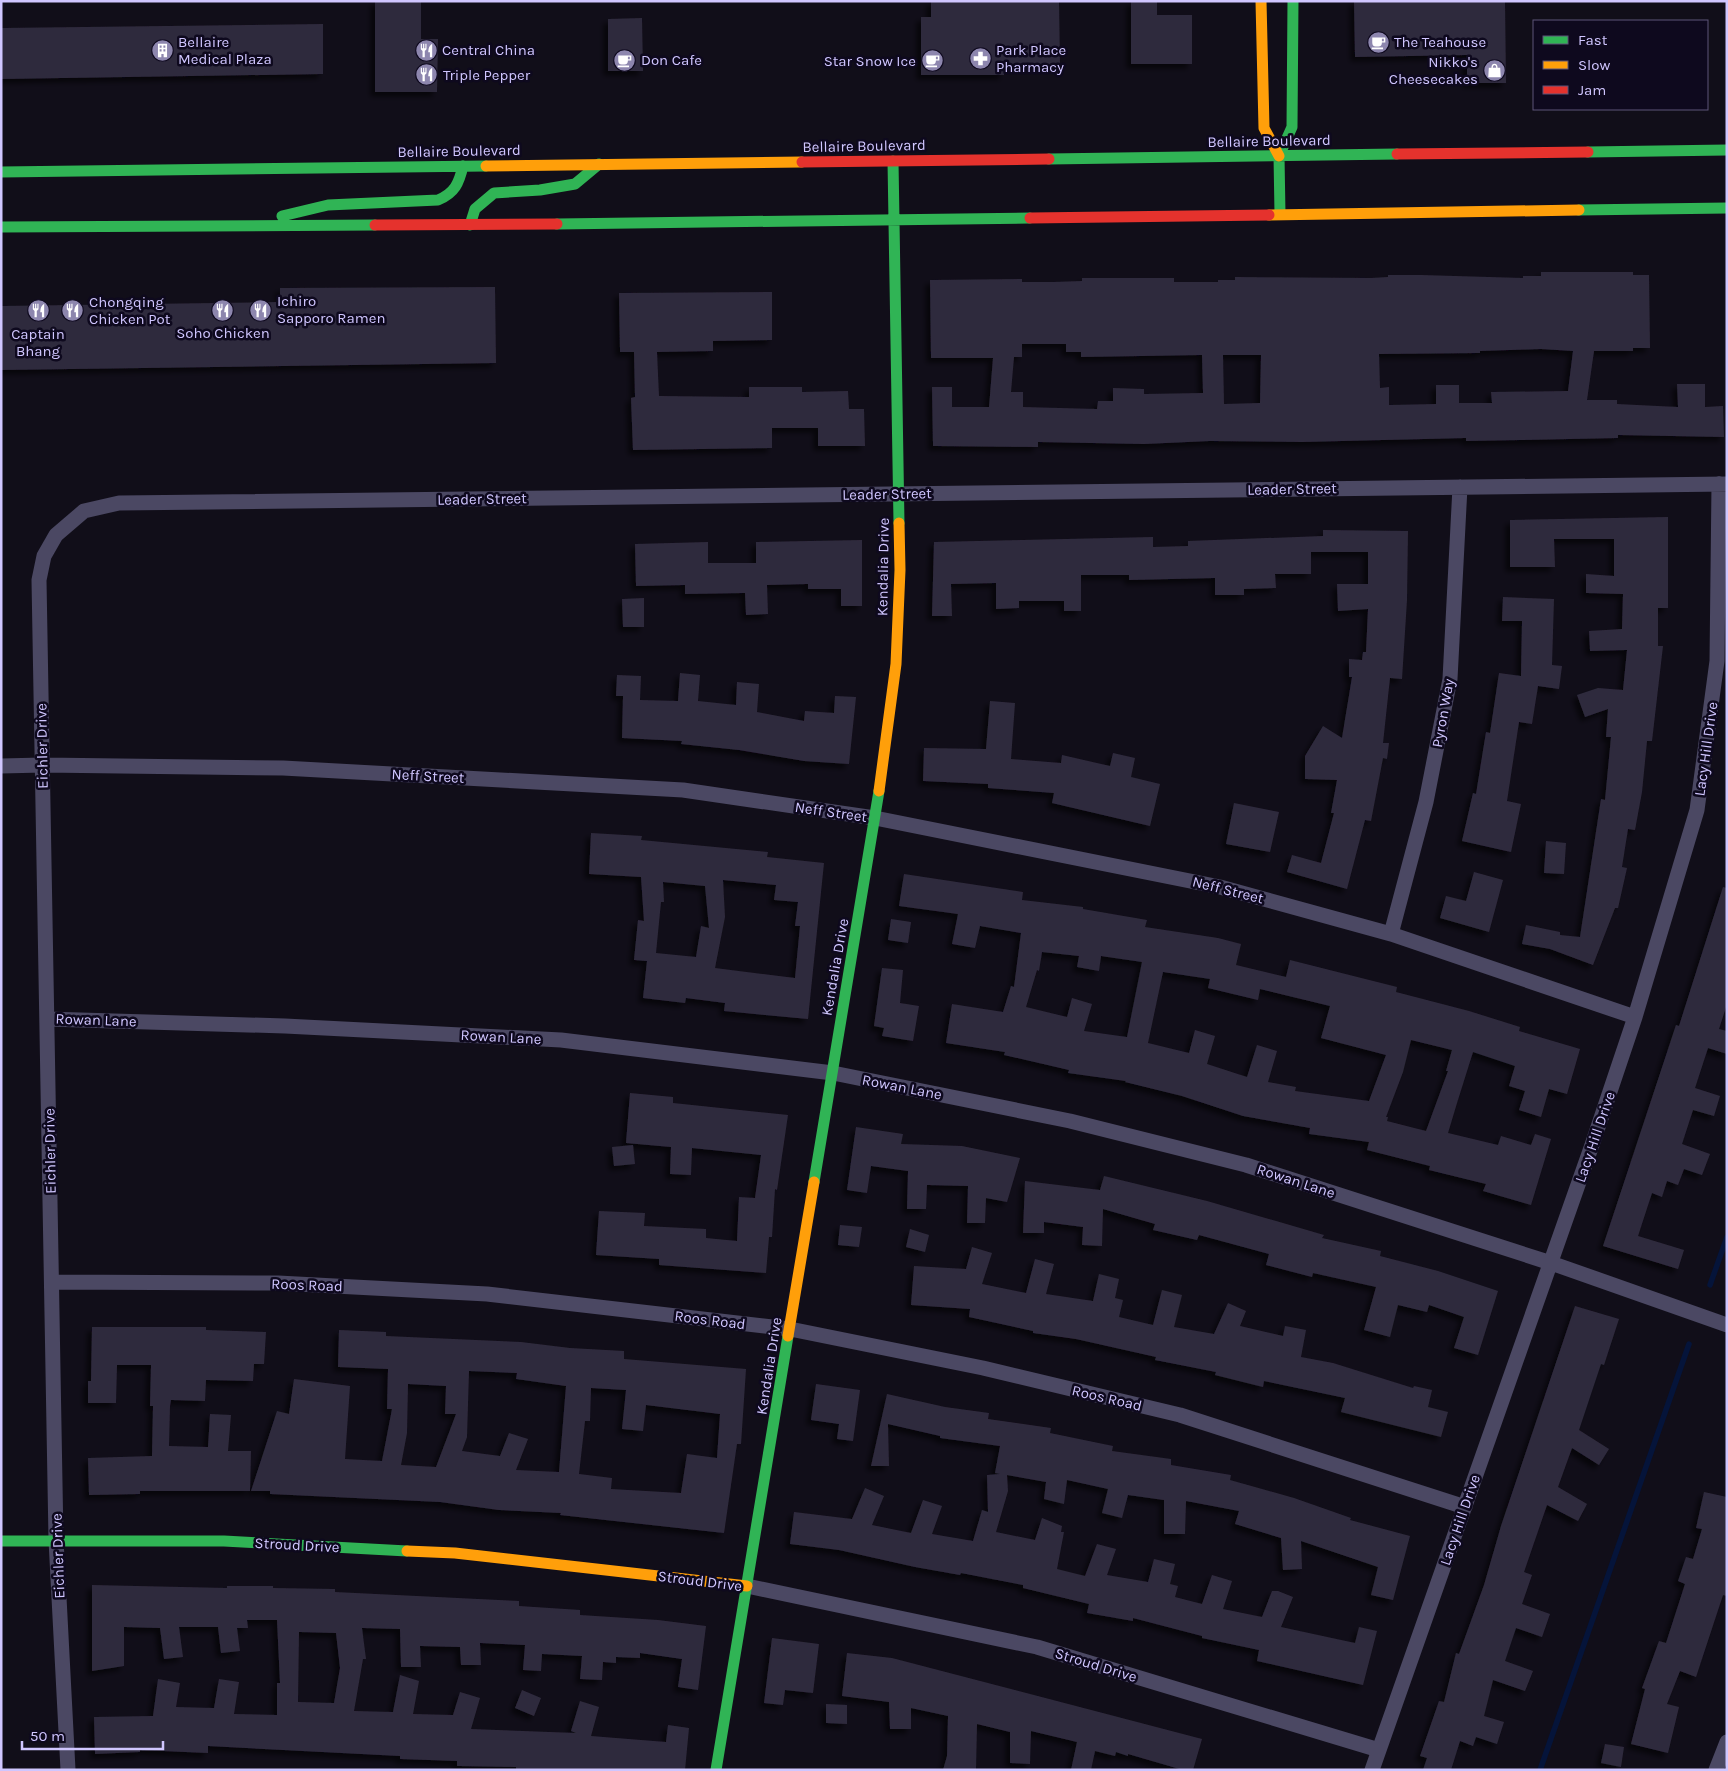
<svg xmlns="http://www.w3.org/2000/svg" width="1728" height="1771" viewBox="0 0 1728 1771" font-family="Karla,sans-serif">
<style>
.lines{fill:none;stroke-linecap:round;stroke-linejoin:round}
.stream{stroke:#05143a;stroke-width:5.5}
.building{fill:#2f2a3d;fill-rule:evenodd;filter:url(#shadow)}
.street{stroke:#4b4863;stroke-width:15}
.fast{stroke:#30b455;stroke-width:11}
.slow{stroke:#ff9f0a;stroke-width:11}
.jam{stroke:#e5322d;stroke-width:11}
.labels{text-anchor:middle;dominant-baseline:central;stroke-width:5;stroke-linejoin:round;paint-order:stroke}
.poi-label{font-size:15px;fill:#d0c6ff;stroke:#0e091e;text-anchor:start}
.street-label{font-size:15px;fill:#d0c6ff;stroke:#0e091e}
</style>
<defs>
<filter id="shadow"><feDropShadow dx="-4.5" dy="4.5" stdDeviation="2.5" flood-color="#0009"/></filter>
</defs>
<rect width="100%" height="100%" fill="#110e19"/>
<g class="lines">
<!-- stream -->
<path class="stream" d="M1710,1285L1727,1237
M1540,1770L1689,1344"/>
</g>
<!-- building -->
<path class="building" d="M375,1H421V39H438L437,92H375Z
M931,1H1059L1060,65H1004V75H921V17H931Z
M1131,1H1157V15H1192V64H1131Z
M1354,1H1505L1506,83H1467V55L1355,57Z
M642,18L643,71H608V19Z
M323,24V74L1,79V28Z
M1541,272H1633V275H1649L1650,348H1633V351H1594L1587,400H1617V404L1678,407L1677,384H1705V407L1723,406L1724,437L1618,435V438L1522,440L1466,441V438L1302,442L1210,441L1144,444L1038,442V447L933,446L932,387H952V407H989L993,358H931L930,280L1022,279V282H1053L1082,281V278H1174V282H1218V280H1235V277L1371,278L1388,277V275H1421L1523,278V276H1541ZM1022,344H1066V352H1081V357L1202,355L1203,393L1144,394V389L1113,388V401H1098L1097,409L1023,407V392H1011L1014,357H1022ZM1541,349L1573,351L1568,391L1491,392L1492,403H1459V385H1436V404L1389,405V387L1380,388L1379,354L1480,353V351ZM1223,355H1261L1260,403L1224,404Z
M495,287L496,363L1,370V306L280,302V288Z
M772,292V340L713,341V351L657,352L659,396L749,397V387H802V392L848,391L849,409H864L865,446H818V428H772V448L633,450L631,398L635,397L634,352H620L619,293Z
M1668,517V608H1658V646H1663L1652,741H1647L1642,792L1635,830L1628,829L1622,867L1627,868L1618,908H1615L1593,965L1550,949L1522,944L1526,925L1560,932V935L1580,937L1601,799L1605,800L1611,737H1606L1608,709L1585,717L1577,695L1598,688L1623,690L1627,650L1590,651L1589,631L1622,629L1623,594L1586,593V574L1614,576V539H1554L1555,567H1510V520Z
M1323,530L1408,531L1407,600L1402,679L1390,678L1383,743H1389L1387,759L1383,758L1371,821L1365,820L1347,889L1287,872L1292,855L1321,863L1334,813H1331L1337,780L1305,779V756L1323,726L1342,738L1352,677H1349V659L1362,660L1363,652H1366L1368,609L1338,611L1337,584H1368V552H1311V574H1275L1276,588L1244,589V595H1215V578L1129,580V575H1081V611H1064V601H1019V608L996,609V583L951,584L952,616H932L934,542L1153,537V547L1188,546V541L1323,536Z
M862,540V606H841V589H808V584L767,585L768,614L746,615L745,593L685,594V585L636,586L635,544L708,542V563H756V542Z
M1503,597L1554,599L1552,665L1562,666L1559,689L1538,686L1532,724L1519,722L1507,801L1521,804L1511,852L1462,841L1473,793L1476,794L1486,732L1490,733L1499,673L1521,676L1522,621H1502Z
M644,598V627H623L622,599Z
M680,673L700,675L698,701L736,705L737,682L759,684L757,712L804,721L805,711L834,713L835,696L856,697L849,764L804,761L739,750L681,744L682,741L622,738L623,696H616L617,675L641,676L640,700L678,701Z
M990,701L1015,703L1011,759L1061,763L1062,755L1110,766L1113,753L1135,758L1131,777L1160,784L1150,826L1052,803L1054,793L988,788V784L923,781L924,748L986,749Z
M1234,803L1279,812L1270,852L1226,844Z
M591,833L642,836L641,840L768,852L767,857L824,863L808,1019L724,1011L725,1003L686,998L685,1003L643,998L647,961L634,960L638,920L644,921L641,877L589,874ZM723,880L776,885L774,900L798,902L795,926H800L795,978L715,968L725,917ZM663,882L705,886L709,928L701,926L696,957L656,953L661,902H664Z
M1546,841L1566,843L1564,874L1544,873Z
M1474,872L1503,880L1489,932L1440,918L1446,896L1466,901Z
M904,874L1023,892L1022,900L1083,907V909L1147,920L1145,927L1218,938L1241,944L1236,965L1286,977L1290,960L1397,987L1396,992L1469,1011L1520,1027L1519,1031L1580,1049L1567,1094L1549,1089L1541,1117L1519,1110L1525,1091L1509,1086L1515,1066L1473,1052L1457,1103L1448,1133L1498,1145L1501,1136L1531,1145L1535,1134L1551,1139L1531,1205L1483,1191L1486,1184L1429,1170L1430,1166L1367,1150L1369,1142L1309,1134L1310,1128L1243,1116L1182,1096L1125,1082L1126,1081L1068,1073L1069,1070L1004,1055L1005,1052L946,1043L952,1004L1003,1012L1011,986L1014,987L1021,933L980,926L975,948L952,944L958,914L899,906ZM1042,952L1079,956L1077,967L1099,971L1101,956L1142,962L1127,1037L1084,1031L1092,1004L1072,998L1067,1017L1026,1007L1037,970L1039,971ZM1163,972L1210,979L1208,988L1258,1000L1260,989L1330,1006L1321,1038L1386,1055L1369,1101L1295,1091L1296,1087L1268,1082L1277,1051L1257,1045L1247,1077L1207,1064L1215,1036L1195,1030L1189,1053L1148,1043ZM1411,1040L1452,1050L1446,1071H1448L1426,1131L1387,1121L1388,1117H1386L1403,1072Z
M1723,887L1727,888V1004L1719,1029L1727,1031V1054L1708,1048L1695,1088L1720,1096L1714,1116L1693,1110L1682,1144L1710,1154L1702,1175L1684,1169L1678,1185L1667,1181L1662,1197L1652,1193L1638,1236L1684,1250L1678,1269L1603,1246L1676,1025L1679,1026Z
M891,919L911,922L908,943L888,940Z
M882,968L903,970L900,1003L919,1006L913,1041L882,1036L884,1028L874,1026Z
M630,1093L673,1097V1103L788,1115L777,1190L775,1189L772,1237H769L766,1273L659,1265V1259L596,1255L599,1211L645,1213L644,1226L706,1229V1238L737,1241L739,1197L755,1198L761,1155L692,1148L691,1175L670,1174L671,1147L626,1143Z
M856,1127L903,1134L901,1144L962,1146L1020,1158L1007,1202L986,1198L985,1223H967L968,1186L927,1185L926,1209H907L908,1171L871,1166L867,1193L847,1190Z
M633,1145L635,1164L614,1166L612,1147Z
M1104,1176L1207,1201L1324,1235L1322,1238L1381,1251L1380,1256L1438,1271L1498,1291L1478,1355L1454,1348L1464,1317L1429,1305L1427,1312L1398,1305L1390,1337L1364,1330L1376,1287L1313,1273L1312,1277L1266,1265L1269,1254L1199,1235L1197,1240L1153,1230L1155,1224L1103,1209L1102,1246L1082,1245L1083,1227L1044,1222V1233H1023L1025,1181L1100,1190Z
M840,1225L862,1227L859,1247L838,1245Z
M910,1229L929,1235L925,1252L906,1247Z
M972,1247L992,1253L982,1284L1026,1293L1035,1259L1054,1264L1046,1294L1093,1301L1099,1274L1119,1279L1115,1298L1123,1300L1119,1317L1153,1325L1162,1290L1182,1295L1174,1327L1214,1334L1228,1303L1246,1311L1240,1326L1283,1336L1285,1326L1306,1330L1301,1357L1333,1363L1413,1388L1414,1386L1432,1390L1428,1407L1448,1412L1441,1437L1341,1412L1345,1398L1264,1381L1263,1387L1215,1375L1216,1372L1155,1360L1156,1357L1076,1339L1033,1333V1331L969,1317L970,1309L911,1305L914,1266L966,1269Z
M1575,1306L1619,1319L1604,1365L1601,1364L1579,1430L1609,1449L1599,1465L1572,1448L1558,1487L1587,1504L1578,1521L1547,1505L1524,1572L1532,1575L1522,1604L1550,1614L1542,1637L1516,1628L1505,1661L1533,1671L1525,1691L1493,1680L1484,1716L1504,1722L1497,1744L1476,1737L1473,1746L1460,1741L1451,1770H1423L1427,1758L1420,1756L1439,1701L1444,1702L1456,1653L1459,1654L1484,1585L1501,1526Z
M92,1327H206V1330L266,1332L264,1364H254L253,1381L206,1380L205,1401L171,1400L170,1406L169,1446L208,1447L210,1414L231,1415L228,1451H251L250,1491H140V1494L89,1495L88,1458L152,1456L153,1406H150L151,1365H117L116,1403H88V1381H91Z
M339,1330L386,1332V1336L521,1342L570,1348L624,1351V1359L746,1369L741,1444H737L724,1533L560,1515L561,1513L499,1510L440,1502L270,1494V1491H251L277,1411L289,1414L294,1379L350,1386L345,1459L382,1461L392,1409H387L388,1369L338,1367ZM469,1371L517,1373L516,1379L566,1386L559,1472L516,1470L528,1439L509,1433L500,1456L462,1451L467,1437ZM408,1384L446,1386L445,1414H456L436,1467L401,1465L407,1433ZM591,1388L626,1390L622,1429L643,1431L646,1405L720,1414L717,1458L687,1454L681,1493L611,1489L612,1478L579,1474L585,1421H590Z
M816,1384L860,1390L853,1441L837,1439L839,1424L811,1420Z
M887,1394L945,1407L989,1413L988,1419L1051,1428L1050,1433L1113,1446L1112,1451L1171,1459V1465L1231,1475L1230,1480L1294,1498L1351,1518L1350,1520L1410,1536L1393,1600L1371,1595L1378,1567L1301,1541L1302,1569L1283,1570L1281,1538L1235,1524L1239,1511L1186,1501L1185,1534H1164V1500L1128,1495L1122,1518L1102,1513L1108,1489L1067,1480L1064,1504L1044,1499L1046,1482L1007,1475L1008,1491L996,1532L1035,1540L1042,1518L1062,1526L1061,1532H1064L1057,1569L1085,1576L1097,1544L1116,1549L1107,1575L1148,1582L1154,1559L1175,1564L1170,1584L1178,1586L1175,1597L1202,1604L1212,1575L1232,1581L1223,1609L1262,1617L1272,1591H1278L1293,1597L1281,1627L1355,1643L1359,1627L1377,1631L1363,1685L1257,1661L1259,1650L1202,1638V1636L1133,1618V1621L1087,1613L1089,1604L1023,1588V1585L961,1573L960,1575L915,1567L839,1550L790,1544L794,1512L852,1519L865,1488L884,1496L872,1525L911,1533L923,1500L942,1506L932,1534L973,1541L982,1510L988,1512L987,1475L1000,1474L995,1473L1000,1446L940,1438V1436L888,1424L889,1466H871Z
M1704,1492L1727,1497V1596L1723,1595L1696,1677L1680,1671L1667,1704L1679,1707L1668,1753L1631,1744L1645,1689L1642,1688L1659,1641L1666,1643L1685,1584L1678,1581L1686,1557L1693,1559L1702,1529L1696,1528Z
M92,1585L227,1588V1586H273V1588L335,1589V1592L519,1601V1606L580,1610V1615L658,1620L706,1626L698,1690L678,1687L682,1659L640,1653V1658L616,1657V1663L603,1662L602,1680L580,1679L582,1656L542,1654L541,1671L523,1670L525,1645L480,1643L481,1665H461L460,1647L420,1646L421,1667H401L400,1629L362,1628L366,1659H363L354,1711L393,1712L400,1675L419,1681L413,1714L453,1715L460,1692L480,1698L471,1729L576,1733L571,1731L580,1701L599,1707L591,1736L666,1742L668,1725L689,1728L685,1770H516V1767L457,1766V1761L400,1759V1756L208,1746V1753L140,1750V1752L95,1754L94,1717L153,1716L158,1679L180,1683L176,1707L214,1708L219,1679L239,1682L234,1714L277,1715V1683H280L277,1620H247L248,1628H237L240,1651L221,1653L218,1627H179L183,1657L164,1659L160,1628L124,1627V1666L92,1671ZM299,1632L336,1633L340,1668L334,1703L298,1702Z
M772,1638L819,1644L813,1693L785,1690L783,1705L764,1703Z
M847,1653L892,1658L1202,1739L1193,1770H1183L1128,1754V1756L1116,1752L1115,1756L1095,1751L1091,1770H1071L1077,1742L1031,1731L1030,1764L1010,1763V1732L977,1724L976,1770H943L947,1756L948,1716L911,1708V1729H890L889,1702L842,1696Z
M522,1690L541,1698L534,1716L515,1708Z
M826,1704L847,1705V1724L826,1723Z
M1605,1744L1624,1747L1621,1767L1601,1763Z"/>
<g class="lines">
<!-- street -->
<path class="street" d="M1,766L43,765L283,768L683,790L875,818L1220,887L1391,934L1635,1017
M1391,934L1426,802L1450,679L1460,487
M47,1019L285,1026L561,1040L833,1073L1070,1121L1246,1165L1551,1263L1727,1325
M52,1282L278,1283L487,1294L790,1329L983,1368L1180,1415L1465,1507
M747,1586L1037,1647L1379,1750
M68,1770L56,1540L39,580L44,556L56,535L84,511L119,503L1727,484
M1372,1770L1592,1145L1635,1017L1697,810L1717,661L1719,484
M1716,1770L1727,1742"/>
<!-- fast -->
<path class="fast" d="M1588,152L1727,150
M1049,159L1397,154
M893,161L899,523
M1,172L486,166
M1579,210L1727,208
M1280,214L1279,156L1292,127L1293,1
M282,216L328,205L438,200C455,193 459,183 463,166
M557,224L1030,218
M470,225L475,209L494,193L540,190L575,184L599,164
M1,227L375,225
M814,1182L879,791
M1,1541H224L407,1551
M716,1770L788,1336"/>
<!-- slow -->
<path class="slow" d="M1261,1L1264,128L1279,156
M486,166L802,162
M1269,215L1579,210
M879,791L896,664L900,570L899,523
M788,1336L814,1182
M407,1551L455,1553L747,1586"/>
<!-- jam -->
<path class="jam" d="M1397,154L1588,152
M802,162L1049,159
M1030,218L1269,215
M375,225L557,224"/>
</g>
<!-- icons -->
<defs>
<symbol id="cafe-disc" viewBox="-11 -11 22 22"><circle r="9.5" fill="#8d86ae" stroke="#0e091e"/><path d="M-5.5-4.5H6V0H3Q3 3.5 0 3.5H-2.5Q-5.5 3.5-5.5 0ZM3-3.2v2h1.7v-2ZM-6 4.5H4V6H-6Z" fill="#fff"/></symbol>
<symbol id="restaurant-disc" viewBox="-11 -11 22 22"><circle r="9.5" fill="#8d86ae" stroke="#0e091e"/><path d="M-5-6h1v4h1v-4h1v4h1v-4h1v5L-1.5 .5V6h-2V.5L-5-1ZM5-6V6H3V1.5H1.5Q1.5-4 5-6Z" fill="#fff"/></symbol>
<symbol id="building-disc" viewBox="-11 -11 22 22"><circle r="9.5" fill="#8d86ae" stroke="#0e091e"/><path d="M-4-6H4V6H1V3H-1V6H-4ZM-2.5-4.3h1.7v1.8h-1.7ZM.8-4.3h1.7v1.8H.8ZM-2.5-1h1.7V.8h-1.7ZM.8-1h1.7V.8H.8Z" fill="#fff"/></symbol>
<symbol id="pharmacy-disc" viewBox="-11 -11 22 22"><circle r="9.5" fill="#8d86ae" stroke="#0e091e"/><path d="M-2-6h4v4h4v4h-4v4h-4v-4h-4v-4h4Z" fill="#fff"/></symbol>
<symbol id="shop-disc" viewBox="-11 -11 22 22"><circle r="9.5" fill="#8d86ae" stroke="#0e091e"/><path d="M-5-2.5h2.3a2.7 3.5 0 0 1 5.4 0H5L5.5 6h-11ZM-1.5-2.5h3a1.5 2.3 0 0 0-3 0Z" fill="#fff"/></symbol>
</defs>
<g fill-rule="evenodd">
<use href="#cafe-disc" x="1366" y="30" width="25" height="25"/>
<use href="#restaurant-disc" x="414" y="38" width="25" height="25"/>
<use href="#building-disc" x="150" y="38" width="25" height="25"/>
<use href="#pharmacy-disc" x="968" y="46" width="25" height="25"/>
<use href="#cafe-disc" x="612" y="48" width="25" height="25"/>
<use href="#cafe-disc" x="920" y="48" width="25" height="25"/>
<use href="#shop-disc" x="1482" y="58" width="25" height="25"/>
<use href="#restaurant-disc" x="414" y="62" width="25" height="25"/>
<use href="#restaurant-disc" x="210" y="298" width="25" height="25"/>
<use href="#restaurant-disc" x="248" y="298" width="25" height="25"/>
<use href="#restaurant-disc" x="26" y="298" width="25" height="25"/>
<use href="#restaurant-disc" x="60" y="298" width="25" height="25"/>
</g>
<g class="labels">
<!-- poi labels -->
<g class="poi-label">
<text x="178" y="42">Bellaire<tspan x="178" dy="17">Medical Plaza</tspan></text>
<text x="1394" y="42">The Teahouse</text>
<text x="442" y="50">Central China</text>
<text x="996" y="50">Park Place<tspan x="996" dy="17">Pharmacy</tspan></text>
<text x="641" y="60">Don Cafe</text>
<text x="916" y="61" text-anchor="end">Star Snow Ice</text>
<text x="1478" y="62" text-anchor="end">Nikko's<tspan x="1478" dy="17">Cheesecakes</tspan></text>
<text x="443" y="75">Triple Pepper</text>
<text x="277" y="301">Ichiro<tspan x="277" dy="17">Sapporo Ramen</tspan></text>
<text x="89" y="302">Chongqing<tspan x="89" dy="17">Chicken Pot</tspan></text>
<text x="223" y="333" text-anchor="middle">Soho Chicken</text>
<text x="38" y="334" text-anchor="middle">Captain<tspan x="38" dy="17">Bhang</tspan></text>
</g>
<!-- street labels -->
<g class="street-label">
<text transform="translate(1269 141) rotate(-1)">Bellaire Boulevard</text>
<text transform="translate(864 146) rotate(-1)">Bellaire Boulevard</text>
<text transform="translate(459 151) rotate(-1)">Bellaire Boulevard</text>
<text transform="translate(1292 489) rotate(-1)">Leader Street</text>
<text transform="translate(887 494) rotate(-1)">Leader Street</text>
<text transform="translate(482 499) rotate(-1)">Leader Street</text>
<text transform="translate(883 567) rotate(-89)">Kendalia Drive</text>
<text transform="translate(1443 713) rotate(-80)">Pyron Way</text>
<text transform="translate(42 746) rotate(-91)">Eichler Drive</text>
<text transform="translate(1706 749) rotate(-82)">Lacy Hill Drive</text>
<text transform="translate(428 776) rotate(3)">Neff Street</text>
<text transform="translate(831 812) rotate(8)">Neff Street</text>
<text transform="translate(1228 890) rotate(14)">Neff Street</text>
<text transform="translate(835 967) rotate(-80)">Kendalia Drive</text>
<text transform="translate(96 1020) rotate(2)">Rowan Lane</text>
<text transform="translate(501 1037) rotate(3)">Rowan Lane</text>
<text transform="translate(902 1087) rotate(11)">Rowan Lane</text>
<text transform="translate(1595 1137) rotate(-71)">Lacy Hill Drive</text>
<text transform="translate(50 1151) rotate(-91)">Eichler Drive</text>
<text transform="translate(1296 1181) rotate(18)">Rowan Lane</text>
<text transform="translate(307 1285) rotate(2)">Roos Road</text>
<text transform="translate(710 1320) rotate(7)">Roos Road</text>
<text transform="translate(769 1366) rotate(-81)">Kendalia Drive</text>
<text transform="translate(1107 1398) rotate(13)">Roos Road</text>
<text transform="translate(1460 1520) rotate(-71)">Lacy Hill Drive</text>
<text transform="translate(297 1545) rotate(3)">Stroud Drive</text>
<text transform="translate(58 1556) rotate(-92)">Eichler Drive</text>
<text transform="translate(700 1581) rotate(7)">Stroud Drive</text>
<text transform="translate(1096 1665) rotate(17)">Stroud Drive</text>
</g>
</g>
<!-- border -->
<rect width="1728" height="1771" fill="none" stroke="#d0c6ff" stroke-width="5"/>
<!-- legend -->
<rect x="1533" y="20" width="175" height="90" fill="#0e091e" stroke="#5c5578"/>
<rect x="1543" y="36" width="25" height="8" fill="#30b455" stroke="#5c5578"/>
<text x="1578" y="45" font-size="15" fill="#d0c6ff">Fast</text>
<rect x="1543" y="61" width="25" height="8" fill="#ff9f0a" stroke="#5c5578"/>
<text x="1578" y="70" font-size="15" fill="#d0c6ff">Slow</text>
<rect x="1543" y="86" width="25" height="8" fill="#e5322d" stroke="#5c5578"/>
<text x="1578" y="95" font-size="15" fill="#d0c6ff">Jam</text>
<!-- scale -->
<path d="M22 1741v8h141v-8" fill="none" stroke="#d0c6ff" stroke-width="2.5"/>
<text x="30" y="1741" font-size="15" fill="#d0c6ff" stroke="#0e091e" stroke-width="4" paint-order="stroke">50 m</text>
</svg>
